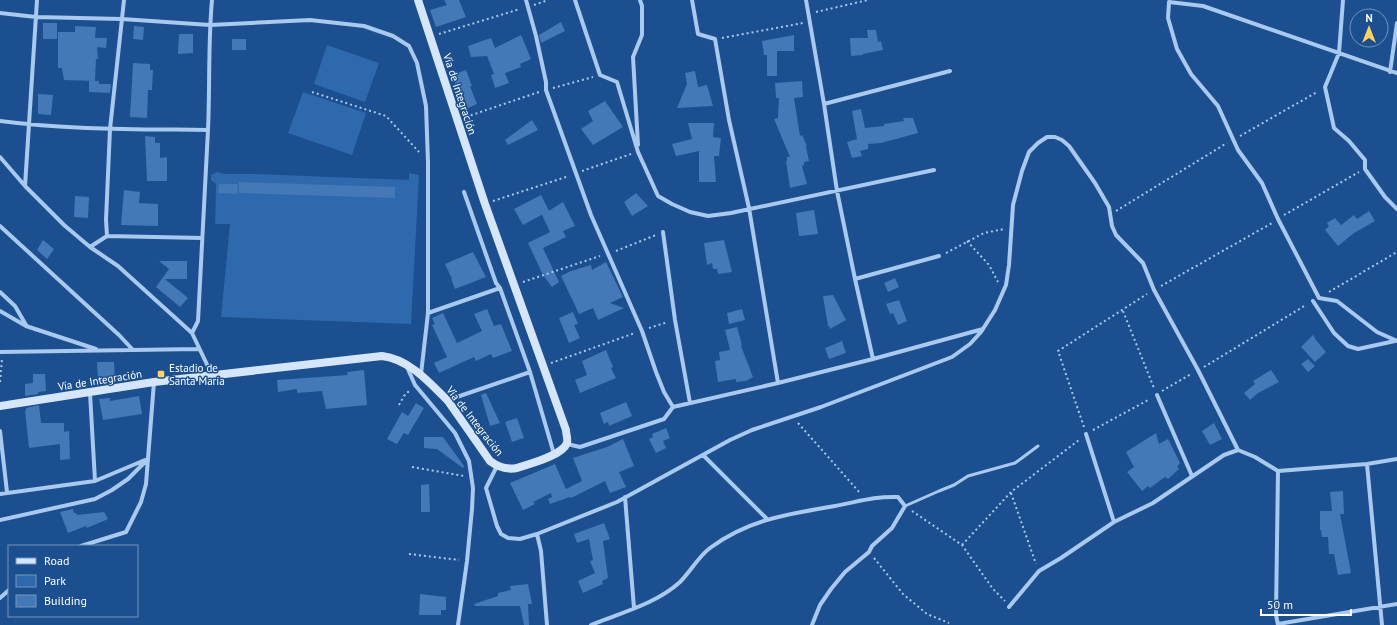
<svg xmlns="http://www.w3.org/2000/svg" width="1397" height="625" viewBox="0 0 1397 625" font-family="'PT Sans',sans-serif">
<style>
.green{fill:#2e69ad}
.building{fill:#4478b7}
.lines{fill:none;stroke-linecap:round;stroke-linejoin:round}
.path{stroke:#a9c9ee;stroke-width:2;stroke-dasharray:2 3;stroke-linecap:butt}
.lane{stroke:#a9c9ee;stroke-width:3}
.street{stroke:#a9c9ee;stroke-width:4}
.secondary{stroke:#d6e6fa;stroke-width:8}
.poi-dot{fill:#ffd166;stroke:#1b4f8f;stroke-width:1.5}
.labels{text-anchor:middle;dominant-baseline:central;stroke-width:3;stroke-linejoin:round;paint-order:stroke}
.street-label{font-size:11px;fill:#fff;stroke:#1b4f8f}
.poi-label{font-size:11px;fill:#fff;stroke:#1b4f8f;text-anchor:start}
</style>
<rect width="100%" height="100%" fill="#1b4f8f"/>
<!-- green -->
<path class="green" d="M327,45L379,63L365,102L314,84Z
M303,92L366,113L352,155L288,133Z
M217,172L224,174H252L409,180V173L419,175L411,324L221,317L230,224H215L216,184L211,180V175Z"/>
<!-- building -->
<path class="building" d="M444,0H459L466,17L436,27L430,10L447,5Z
M561,22L565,31L541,43L539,35Z
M43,23H57V39H43Z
M75,26L96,27L95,38H107L106,48L97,47L98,59H96L95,81L64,80L62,68H58V32H75Z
M134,26L144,27L143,40L133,39Z
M867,30H876L878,42L881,41L883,50L863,54V55L851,56L850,38H868Z
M179,34H193V53L178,54Z
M521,35L531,59L520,64L521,67L505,73L509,83L495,88L491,75L494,74L487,56L471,57L468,46L491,38L495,48Z
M794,35V51H777V76H767V55H764L762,41Z
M232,39H246V50H232Z
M133,63L150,64V70H153L152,90H148L147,118L130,117Z
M466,70L472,86H470L477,104L468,108L461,90L458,91L452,75Z
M695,71L698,87L707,85L713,106L677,108L687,84L685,73Z
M89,81H99V84H111L110,93L89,92Z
M802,81L803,97L794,98L800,136L802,135L807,146L806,147L809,161L804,162V165L802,166L807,184L790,188L786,161H787V157H790L774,119L778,118L779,98H776L775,83Z
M38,94L53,95L51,115L38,114Z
M605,101L623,127L593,145L581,129L593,121L588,111Z
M861,109L865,128L884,126V124L904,121L903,118H913L918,133L881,143L868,144V149L860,151L862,156L852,158L847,142L857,139L852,111Z
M532,120L538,130L508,145L505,140Z
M688,123H714L713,137L721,138L719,156H714L716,182H699V151L676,156L672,144L692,139Z
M145,136L155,137V143H160V158L167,157V181H147Z
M239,182L395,187V198L239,193Z
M219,184H238L237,194L218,193Z
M124,190L140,192L139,203L158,204V226L121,225Z
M636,193L648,206L632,216L624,202Z
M541,195L549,211L523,225L514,209Z
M75,196L89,197L88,218L74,217Z
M563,202L575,226L563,231L566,237L543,248L559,282L552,287L543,275L528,243L550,232L542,215Z
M814,210L818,234L799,236L796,213Z
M1369,211L1375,221L1354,233L1338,246L1325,230L1329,226L1327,223L1335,218L1341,225L1354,215L1357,219Z
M43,240L54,249L47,259L37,250Z
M724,240L732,272L718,274L717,269H713L712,263L707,265L704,243Z
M473,252L486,277L455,289L451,279H452L445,264Z
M159,261H187V279H165L188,298L180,307L156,287L169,269Z
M606,262L623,297L610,303L624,308L598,320L593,308L579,314L561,276L571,271L591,265L592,270Z
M895,278L899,287L888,292L884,283Z
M833,295L846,320L830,329L829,326H828L823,296Z
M899,300L907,321L898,325L893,313L890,314L886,304Z
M487,309L494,326L501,324L512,351L493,358L491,354L476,361L474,357L439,373L434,363L447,357L432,325L435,324L432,318L443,313L457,343L482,331L474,314Z
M742,309L745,320L729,324L727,313Z
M573,312L578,324L574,325L580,338L569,343L559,318Z
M737,327L742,345L741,346L753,377L746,381L736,382V379L718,382L715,361L720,360L719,352L730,350L725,330Z
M1313,335L1316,340L1326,352L1315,362L1301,347Z
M842,341L846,353L829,359L825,348Z
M606,350L613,367L611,368L616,378L580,393L575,380L587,375L582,361Z
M1308,359L1315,366L1308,372L1301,364Z
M97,362H114L115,379L98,381Z
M364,370L367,405L326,409L322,391L297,393V389L278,392L277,380L348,375L347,372Z
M1271,370L1279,382L1258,393L1250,400L1244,393L1255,384L1253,381Z
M33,374H45L46,391L38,392V394L25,396V384L33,383Z
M486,393L500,423L490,426L481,395Z
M139,396L142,414L103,420L99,399L110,398V401Z
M626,402L632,416L609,426L608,422L604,424L600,413Z
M416,403L424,408L408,435L404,433L397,444L387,439L402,412L408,416Z
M39,405L41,423H64V432L69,431L70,459L60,460V444L29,448L25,410H26V408Z
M517,418L524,438L512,442L505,422Z
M1214,423L1222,439L1210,445L1202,431Z
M666,428L670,438L663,441L666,448L656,453L649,439L653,437L652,434Z
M1156,433L1159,444L1168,439L1180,463L1177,467L1179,469L1168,479L1165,477L1150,488L1148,486L1142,491L1127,472L1134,467L1126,452Z
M424,437H443L464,466L463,468L437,449L424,448Z
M623,439L634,466L619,472L626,487L610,493L605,481L571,498L570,497L550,504L548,499L552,497L551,493L533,502L535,504L523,510L510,483L555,464L566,489L582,481L573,458L607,447Z
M429,484L430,512H421V485Z
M1343,491L1344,514H1340L1351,573L1338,575L1334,554H1329L1328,537H1322L1321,530H1320V511H1332L1330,492Z
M73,509L74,513H76L77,515L104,512L108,519L87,528L86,526L68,533L60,512Z
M604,523L610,539L603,541L608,578L602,581L603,584L583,593L578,581L595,573L590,561L593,560L589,539L577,543L574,534Z
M528,584L532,604H528L529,625H524L520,606H475L474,604L498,596V593L511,590L510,586Z
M420,594L446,597V610H441V615H419Z"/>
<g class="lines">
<!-- path -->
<path class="path" d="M534,5L548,0
M816,12L868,0
M439,34L520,9
M722,38L803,23
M553,88L593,77
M312,92L386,116L419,152
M466,117L539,92
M1240,136L1317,92
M582,171L631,154
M493,201L569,176
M1116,211L1227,143
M1284,215L1359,172
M967,241L989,265L998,282
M616,251L656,235
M946,253L984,233L1004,229
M523,282L600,256
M1161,286L1272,223
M1329,292L1397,252
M1123,311L1154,388
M649,328L668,322
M551,363L635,333
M1204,367L1306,305
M0,382L2,359
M1162,391L1191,374
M399,405L404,396L410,390
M798,423L860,493
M1084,427L1058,351L1147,294
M1093,430L1150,399
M412,467L464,476
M1011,493L1036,564
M912,511L962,545L993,589L1005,601
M962,545L1011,492L1079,440
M409,554L459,560
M874,558L903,594L927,614L949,623"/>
<!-- lane -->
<path class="lane" d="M905,506L939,491L954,485L968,476L1015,463L1038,446"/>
<!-- street -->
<path class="street" d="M526,0L536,36L546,82V90L591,215L642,331L656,372L664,392L673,407
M575,0L600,75L617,82L638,152L658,196L672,204L690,212L708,216L731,213L934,170
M692,0L698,34L715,39L729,120L749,208L778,383
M806,0L824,104L837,191L855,279L873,359
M1343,0L1339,53L1325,87L1334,128L1349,141L1365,160V169L1385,197L1397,209
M0,13L36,17L122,19L210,25L310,20L364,26L393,36L409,46L417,63L426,106L428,162V313L421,374
M1390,72L1397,23
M1397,73L1203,6L1169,2L1168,18L1177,49L1191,74L1218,106L1238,150L1262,183L1278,219L1319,298L1337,301L1377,332L1397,341
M824,104L950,71
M0,121C69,130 139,129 208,130
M638,145L633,57L642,35V6L640,0
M0,157L25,186L64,225L90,247L118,266L192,333L212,375
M25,186L37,0
M464,192L496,283L500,288L530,372L554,454
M0,226L119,335L133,350
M663,232L675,320L690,403
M107,236L202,238
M90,247L107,236L106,220L110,129L124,0
M855,279L939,256
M0,292L15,306L26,325
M1313,301L1334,333L1348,346L1358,349L1395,341
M0,311L26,326L96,349
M428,313L500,288
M192,333L198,321C201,257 205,194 208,130C210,87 208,43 212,0
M0,352L199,349
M407,367L415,385L455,433L469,461L473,488L472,509L467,561L458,625
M90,393L95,481
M1157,395L1192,476
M448,400L530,372
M0,431L7,492
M1086,434L1114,522
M567,444L580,447L664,419L673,407L778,383L873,359L983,329
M703,455L767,519
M1367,464L1382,625
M497,466L486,488L497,526L501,534L508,538L520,539L537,534L617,502L730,440L752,430L821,407L952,357L970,344L981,332L995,310L1006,285L1009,265L1013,205L1022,171L1029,152L1038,143L1047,137H1055L1062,140L1069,146L1095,183L1109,207L1112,226L1116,235L1143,263L1154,290L1198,370L1238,450L1255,457L1278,471L1367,464L1397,459
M1278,471L1276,615L1278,625
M0,494L95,481L145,460
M625,497L634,608
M0,520L95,499L112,490L128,479L147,460
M537,534L541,551L547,625
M81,546L126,532L141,502L146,484L154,382
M0,598L9,590
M1009,607L1039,571L1061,558L1114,522L1153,503L1224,455L1238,450
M1278,624L1397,604
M591,625C620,613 656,604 680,582C691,571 698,557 710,548C749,519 789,514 835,506C857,502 875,496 898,497L905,506L892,528L872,546L869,552L845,572L831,589L820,605L812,625"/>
<!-- secondary -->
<path class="secondary" d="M0,406L154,382L382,356C409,359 430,383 448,401L490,461C498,467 507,470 517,468C529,464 562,456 567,443C568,439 566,434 566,430L485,204L418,0"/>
</g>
<!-- markers -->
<rect class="poi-dot" x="157" y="370" width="8" height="8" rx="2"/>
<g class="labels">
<!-- street labels -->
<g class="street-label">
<text transform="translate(460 94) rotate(72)">Vía de Integración</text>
<text transform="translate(100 380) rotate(-9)">Vía de Integración</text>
<text transform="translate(475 421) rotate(52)">Vía de Integración</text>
</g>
<!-- poi labels -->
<g class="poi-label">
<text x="169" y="368">Estadio de<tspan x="169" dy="13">Santa María</tspan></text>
</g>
</g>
<!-- legend -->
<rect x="8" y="545" width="130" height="72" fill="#1b4f8f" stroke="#7695bc"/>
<rect x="16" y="558" width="20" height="6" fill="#d6e6fa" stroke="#7695bc"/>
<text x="44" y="565" font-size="12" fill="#ffffff">Road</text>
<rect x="16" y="575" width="20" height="12" fill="#2e69ad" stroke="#7695bc"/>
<text x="44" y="585" font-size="12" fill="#ffffff">Park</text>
<rect x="16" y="595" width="20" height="12" fill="#4478b7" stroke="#7695bc"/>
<text x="44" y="605" font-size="12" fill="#ffffff">Building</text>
<!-- north arrow -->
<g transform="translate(1369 28)"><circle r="19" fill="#1b4f8f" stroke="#7695bc"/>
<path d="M0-3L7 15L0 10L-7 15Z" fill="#ffd166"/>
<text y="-6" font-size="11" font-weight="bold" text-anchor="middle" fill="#ffffff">N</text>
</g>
<!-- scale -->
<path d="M1261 609v6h90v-6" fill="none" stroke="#ffffff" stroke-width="2"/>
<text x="1267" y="609" font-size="12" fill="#ffffff" stroke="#1b4f8f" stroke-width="3" paint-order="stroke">50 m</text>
</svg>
